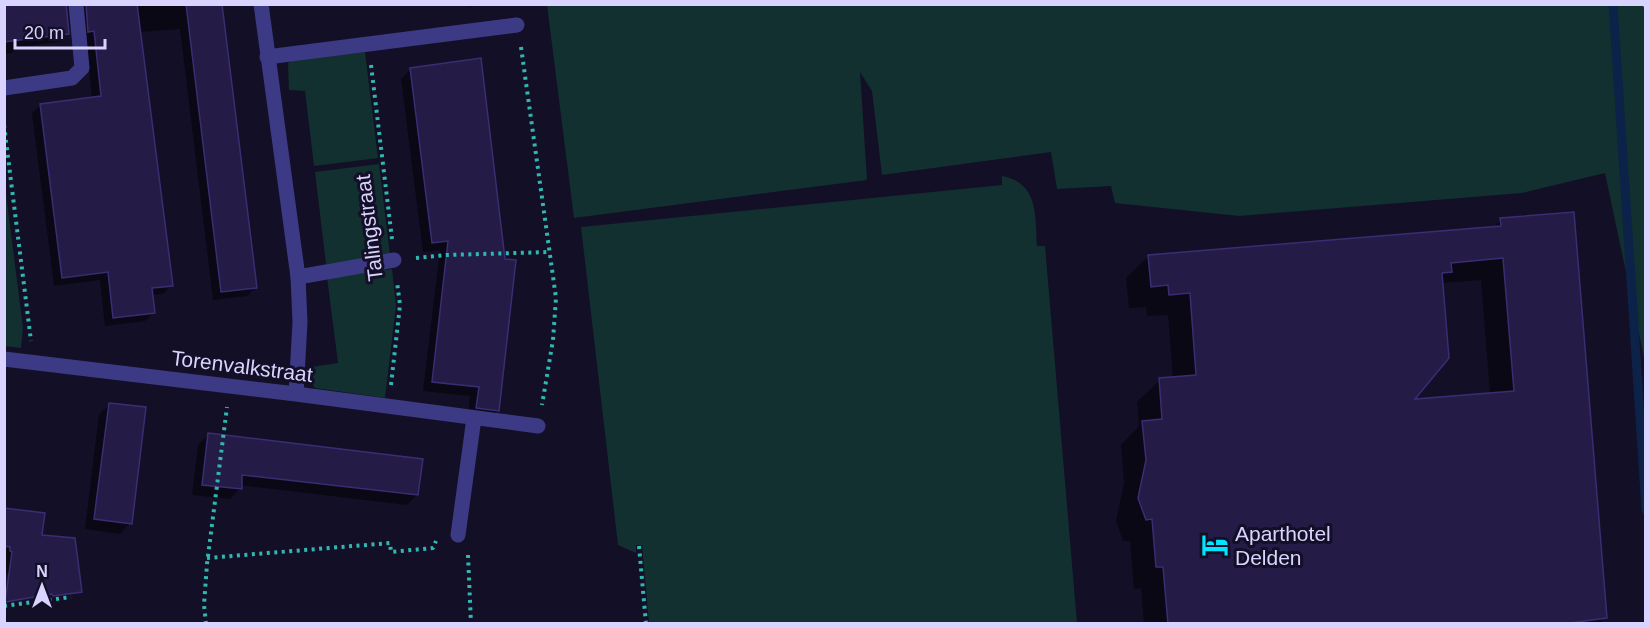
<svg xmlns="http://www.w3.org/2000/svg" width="1650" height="628" viewBox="0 0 1650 628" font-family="Arial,sans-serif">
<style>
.green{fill:#12302f}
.shadow{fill:#0007;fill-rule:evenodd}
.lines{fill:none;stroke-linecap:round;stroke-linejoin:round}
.stream{stroke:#0c2248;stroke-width:9}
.building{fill:#241b47;stroke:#3b2d73;stroke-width:1.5;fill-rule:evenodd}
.path{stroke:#2fb8b0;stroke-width:4;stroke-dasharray:3 4.5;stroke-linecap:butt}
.service{stroke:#3d3a85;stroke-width:15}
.minor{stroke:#3d3a85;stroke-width:15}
.labels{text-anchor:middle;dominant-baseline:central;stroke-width:6;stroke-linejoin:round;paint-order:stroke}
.street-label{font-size:21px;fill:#d9d4ff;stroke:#130f26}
.poi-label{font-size:21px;fill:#d9d4ff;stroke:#130f26;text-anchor:start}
</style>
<rect width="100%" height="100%" fill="#130f26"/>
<!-- green -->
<path class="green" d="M547,5H1645V362L1605,173L1522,193L1239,216L1115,203L1111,186L1057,189L1051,152L882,175L872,91L860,72L867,180L574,218Z
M365,52L378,158L314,166L305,91L289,90L288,63L295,59Z
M379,164L390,255L326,264L315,172Z
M1002,176C1039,183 1035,216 1037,246H1045L1077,623H649L642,545H636V553L618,545L581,227L1002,185Z
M4,178L23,328L21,348L5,346Z
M392,269L396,306L385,398L315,388L309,379L311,367L338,363L327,277Z"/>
<!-- shadow -->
<path class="shadow" d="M4,4L68,34L59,42L17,47L12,53L4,54Z
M73,4H221L255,288L247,296L213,300L180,29L140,32L172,285L163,294L151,295L153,313L145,321L105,326L100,280L54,286L32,113L41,105L92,99L86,39Z
M468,4H488L469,7Z
M410,70L498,410L488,420L468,417L470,396L423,391L440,250L423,252L401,79Z
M1501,220L1605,618L1599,624H1144L1141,588L1134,589L1130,541H1123L1116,521L1124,483L1121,445L1139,426L1137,402L1160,380L1173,379L1168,315L1147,316L1146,307L1129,308L1126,278L1149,256L1492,229ZM1481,280L1490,394L1411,401L1442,283Z
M110,404L130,523L120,534L85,529L99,415Z
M208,435L417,495L407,505L240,485V489L230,499L192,495L198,445Z
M4,510L40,536L69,582L4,573Z"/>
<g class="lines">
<!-- stream -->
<path class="stream" d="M1613,4L1646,510"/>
</g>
<!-- building -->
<path class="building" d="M4,4H66L69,34L4,42Z
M86,4H137L173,286L152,288L155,313L113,318L108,272L62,278L40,104L101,96L94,31L88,32Z
M186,4H222L257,288L221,292Z
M481,58L505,259L516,260L499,411L476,408L479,387L432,382L448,241L432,243L410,68Z
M1574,212L1607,618L1562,624H1168L1163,567H1156L1152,519L1146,520L1138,498L1146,460L1142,421L1162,419L1159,378L1196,375L1190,293L1169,295L1168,285L1151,287L1148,255L1501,226L1500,218ZM1503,258L1514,391L1415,399L1449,358L1442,273L1452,272L1451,263Z
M109,403L146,407L132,524L94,519Z
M208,433L423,459L418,495L242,475V489L202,485Z
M4,508L45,513L42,535L75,538L82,592L53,596L52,594L5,602L12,552L10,551V547L4,546Z"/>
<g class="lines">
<!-- path -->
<path class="path" d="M1645,4L1646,11
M521,47L556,298L553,340L542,405
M371,65L392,239
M4,125L31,341
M416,258L447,255L550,252
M391,385L400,305L397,282
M639,546L646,624
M468,555L471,624
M207,558L390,543L391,552L433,548L436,541
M4,606L71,597
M206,624L204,605L207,564L227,407"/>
<!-- service -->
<path class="service" d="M298,277L394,260"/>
<!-- minor -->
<path class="minor" d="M261,4L298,277L300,322L296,394
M267,57L517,25
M4,88L72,78L82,68L76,4
M4,359L296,394L538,426
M458,535L474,418"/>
</g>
<!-- icons -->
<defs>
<symbol id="hotel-bare" viewBox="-9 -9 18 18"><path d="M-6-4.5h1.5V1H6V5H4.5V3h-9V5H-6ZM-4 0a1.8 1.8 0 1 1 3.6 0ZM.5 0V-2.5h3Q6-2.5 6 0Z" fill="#00e5ff" stroke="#130f26" stroke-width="2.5" paint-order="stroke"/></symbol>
</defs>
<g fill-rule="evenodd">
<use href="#hotel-bare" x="1196" y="526" width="38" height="38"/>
</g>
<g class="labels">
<!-- street labels -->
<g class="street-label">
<text transform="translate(369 228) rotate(-97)">Talingstraat</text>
<text transform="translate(242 366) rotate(7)">Torenvalkstraat</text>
</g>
<!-- poi labels -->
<g class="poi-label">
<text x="1235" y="533">Aparthotel<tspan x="1235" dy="24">Delden</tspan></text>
</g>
</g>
<!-- border -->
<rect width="1650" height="628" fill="none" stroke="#d9d4ff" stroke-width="12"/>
<!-- north arrow -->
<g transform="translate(42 586)" stroke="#130f26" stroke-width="4.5" paint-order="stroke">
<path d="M0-4.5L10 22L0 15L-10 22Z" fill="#d9d4ff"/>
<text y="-9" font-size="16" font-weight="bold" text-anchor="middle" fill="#d9d4ff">N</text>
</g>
<!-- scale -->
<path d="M15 39v9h90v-9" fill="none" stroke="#d9d4ff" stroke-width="3"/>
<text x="24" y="39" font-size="18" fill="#d9d4ff" stroke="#130f26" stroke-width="4.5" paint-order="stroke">20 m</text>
</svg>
